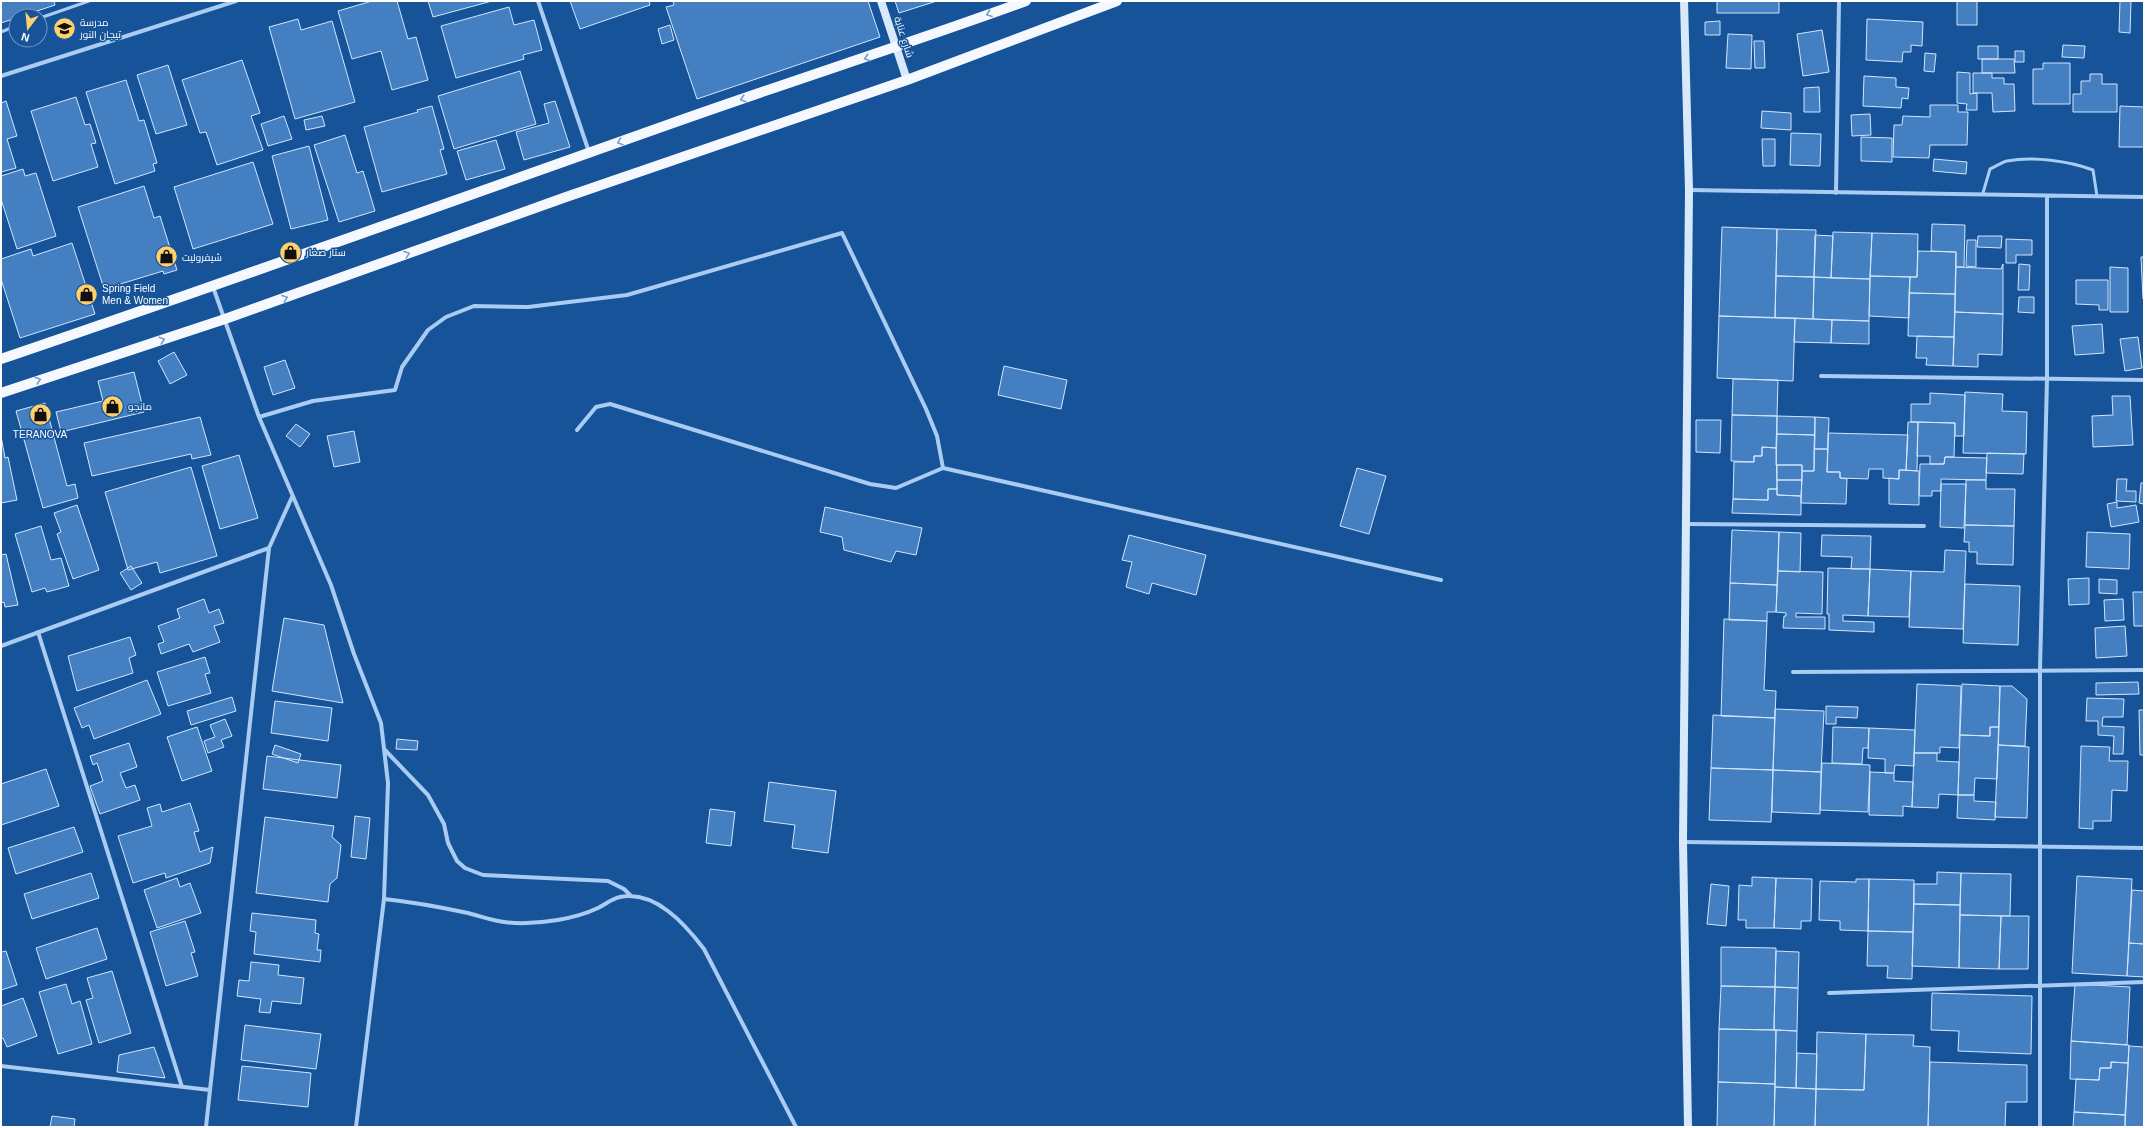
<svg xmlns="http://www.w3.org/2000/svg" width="2145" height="1128" viewBox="0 0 2145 1128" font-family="Helvetica,Cairo,sans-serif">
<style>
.building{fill:#447fc1;stroke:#d2e6fc}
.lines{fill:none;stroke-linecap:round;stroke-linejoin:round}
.lane{stroke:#aaccf2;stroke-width:3}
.street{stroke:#aaccf2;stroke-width:4}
.secondary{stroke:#d9e9fc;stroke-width:8}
.primary{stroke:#f5f9ff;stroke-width:10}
.oneway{stroke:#7a9ec7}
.labels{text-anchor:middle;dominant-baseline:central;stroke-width:3;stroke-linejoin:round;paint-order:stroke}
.poi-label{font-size:10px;fill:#fff;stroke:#165399;text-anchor:start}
.street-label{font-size:10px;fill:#fff;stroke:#165399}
</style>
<rect width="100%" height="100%" fill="#165399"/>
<!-- building -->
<path class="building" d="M1,1H54L55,5L22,16H16V18L1,23Z
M372,1H397L408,39L416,37L428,80L392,90L381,51L352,59L338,11Z
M428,1H492L433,17Z
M570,1H649L650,5L580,29Z
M673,1H868L880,37L697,99L666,7L674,5Z
M895,1H937L899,13Z
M1717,1H1779V13H1717Z
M1957,1H1977V25H1957Z
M2120,1H2131L2130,33L2119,32Z
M509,7L514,25L534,20L542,50L523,55L524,59L456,78L441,26Z
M298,19L301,30L332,21L355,102L295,119L269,27Z
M1867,19L1923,22L1922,46L1911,45V52H1903L1902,62L1866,60Z
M1720,21V35H1705V22Z
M670,25L674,40L662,44L658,29Z
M1822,30L1829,72L1803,76L1797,34Z
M1728,34L1752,35L1751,69L1726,68Z
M1754,41H1764L1765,68H1755Z
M2063,45L2085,46L2084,58L2062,57Z
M1978,46H1998V59H1978Z
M2015,51H2024V62H2015Z
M1925,53L1936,54L1934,72L1924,71Z
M1982,59H2014L2015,73H1982Z
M242,60L260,113L251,116L263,150L217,165L206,132L200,133L182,80Z
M2043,63H2070V104H2033V69H2043Z
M168,65L187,125L156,134L137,75Z
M520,71L536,124L454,149L438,96Z
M1957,72L1970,73V94L1977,93V110H1966L1967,104L1957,103Z
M1973,73H1992V78H2004V84H2014L2015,111L1993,112L1992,93H1973Z
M2090,74H2102V84H2117V112H2073V94H2081V81H2090Z
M1864,76L1896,78V87L1909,88L1908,99L1902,98L1901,108L1863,106Z
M126,80L139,121L144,120L157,163L153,164L155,171L115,184L86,92Z
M1819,87L1820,112H1804V88Z
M76,97L85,125L90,124L96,143L91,144L98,167L53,181L31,111Z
M6,101L17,136L7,139L16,168L1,172V103Z
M555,101L570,147L524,160L516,132L549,123L544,104Z
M1930,105H1958V112H1968L1967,145H1930L1929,158L1893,157L1894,125H1902L1903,116L1930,117Z
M432,106L444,149L440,150L447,174L382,192L364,127L418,112L417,110Z
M2120,106L2144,107V147H2119Z
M1762,111L1791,113V130L1761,128Z
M1870,114L1871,135L1852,136L1851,115Z
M284,116L292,139L268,146L261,124Z
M322,116L325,126L306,130L304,120Z
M1791,133L1821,134L1820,166L1790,165Z
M345,135L357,173L363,171L375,211L339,222L314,145Z
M1861,137L1892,138V162L1861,161Z
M1762,139H1775V166H1763Z
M496,140L505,169L466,180L457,151Z
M309,146L328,220L291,229L272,156Z
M1934,159L1967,162L1966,174L1933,171Z
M253,162L273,224L193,249L174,187Z
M23,169L25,176L36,173L56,236L17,249L1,199V176Z
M144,186L154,218L160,216L177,270L164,274L163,271L104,289L78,207Z
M1932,224L1965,225L1964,267H1956V252L1931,251Z
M1722,227L1777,229L1775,318L1719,316Z
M1777,229L1816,230L1814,277L1776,276Z
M1833,232L1872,233L1870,279L1831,278Z
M1872,233L1918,234L1917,277L1870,276Z
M1815,235L1833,236L1831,278L1814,277Z
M1978,236H2002L2001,248L1977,247Z
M2006,239L2032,240V255H2016V263H2006Z
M1967,240H1976V267L1966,266Z
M72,243L95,314L20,338L1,279V259L31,249L33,256Z
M1918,251L1956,252L1955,294L1909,293L1910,277H1917Z
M2141,257H2144V299H2143Z
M2003,264V314L1955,312L1956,267L2001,269Z
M2019,264L2030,265L2029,290H2018Z
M2110,267L2128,268V312H2110Z
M1776,276L1814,277L1813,319L1775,318Z
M1870,276L1910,277L1909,318L1869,316Z
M1814,277L1870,279L1869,321L1813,319Z
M2076,280H2108V310H2099V305L2076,304Z
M1909,293L1955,294L1954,337L1908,336Z
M2019,297H2034V313L2018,312Z
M1955,312L2003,314L2002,355L1978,354V367L1953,366Z
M1719,316L1795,318L1793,381L1717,378Z
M1795,318L1832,320L1831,343L1794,342Z
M1832,320L1869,321V344L1831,343Z
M2102,324L2104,353L2075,355L2072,326Z
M1917,336L1954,337L1953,366L1926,365L1927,358H1916Z
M2138,337L2142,368L2125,371L2120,339Z
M174,352L187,375L170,384L158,361Z
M285,360L295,388L273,395L264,367Z
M1004,366L1067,380L1061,409L998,395Z
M134,372L144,412L61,432L56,412L103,401L98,381Z
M1733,379L1778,380L1777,416L1732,415Z
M1965,392L2003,394L2002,411L2027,412L2026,454L1963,453Z
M1930,393L1965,395L1964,436H1955V423L1911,422V404H1930Z
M2112,396H2130L2133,445L2093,447L2092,416L2113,415Z
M45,403L67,486L75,484L78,498L43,508L16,411Z
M1732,415L1777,416L1776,448L1762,447V456H1754V462L1731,461Z
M1777,416L1815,417V435L1777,434Z
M200,417L211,455L192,459L191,454L92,476L84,443Z
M1815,417L1829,418L1828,449H1814Z
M1696,420H1721L1720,453L1696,452Z
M1908,422H1918L1917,471L1906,470Z
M1918,422L1955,423L1954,457H1945L1944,464H1930V456H1917Z
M296,424L310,434L300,447L286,436Z
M354,431L360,462L334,467L327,436Z
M1828,433L1908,435L1906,470H1899V479L1883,478V469H1869L1868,479L1840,478V472H1827Z
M1777,434L1815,435L1814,471H1802V465H1776Z
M1,436L5,458L8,457L17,500L1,503Z
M1762,447L1776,448L1777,489H1768V500L1733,499L1734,462H1754V456H1762Z
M1814,449H1828L1827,472H1840V478L1847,479L1846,504L1801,503L1802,471H1814Z
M1987,453L2024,454L2023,474L1986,473Z
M239,455L258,518L220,529L202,466Z
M1945,457L1987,458L1986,480L1941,479V491H1932V496H1919L1920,464H1944Z
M1777,465H1802V480H1777Z
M191,467L217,556L160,573L157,562L128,570L105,492Z
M1357,468L1386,476L1369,534L1340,526Z
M1899,470L1919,471V505L1889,504V478L1899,479Z
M2117,479H2127L2126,491H2136V502L2116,501Z
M1777,480H1802L1801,496L1777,495Z
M1966,480H1986V489H2015L2014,526L1965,525Z
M2141,483H2144V504L2139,503Z
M1941,484H1966L1964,528L1940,527Z
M1768,489H1777V495L1801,496V515L1732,513L1733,499L1768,500Z
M2117,502V508L2136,505L2139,522L2111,527L2107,504Z
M77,505L99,570L73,579L57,534L61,532L54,513Z
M825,507L922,528L916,555L896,551L891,562L844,550L842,537L820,532Z
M1965,525L2014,526L2013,565L1977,564V552H1969V542H1964Z
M41,526L51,560L61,558L69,586L47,592L45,588L32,592L15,534Z
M1732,530L1779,532L1777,585L1730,583Z
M1779,532L1801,533L1800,572L1778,571Z
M2087,532L2130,534L2129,569L2086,567Z
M1129,535L1206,555L1196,595L1152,583L1149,594L1126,587L1132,562L1122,560Z
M1822,535L1871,536L1870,569H1851L1852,557L1821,556Z
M1945,550L1966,551L1963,629L1909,627L1911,571L1944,572Z
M6,554L18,605L5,607L4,602L1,603V555Z
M131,566L142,583L131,590L120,573Z
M1828,568L1870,569L1868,616L1843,615V621L1874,622V632L1829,630V614H1827Z
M1870,569L1911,571L1909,617L1868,616Z
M1778,571L1823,572L1822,614L1796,613V617H1825V629L1783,628L1784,616H1786V613L1776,612Z
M2089,578V604L2069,605L2068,579Z
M2099,579L2117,580V594L2099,593Z
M1730,583L1777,585L1776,612H1767V621L1729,620Z
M1965,584L2020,586L2018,645L1963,643Z
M2133,592H2144V626H2134Z
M204,599L209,613L219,609L224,623L214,626L220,642L193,652L189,644L161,654L158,644L164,642L158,626L180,618L177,609Z
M2123,599L2124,620L2105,621L2104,600Z
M284,618L324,625L343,703L272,691Z
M1724,619L1767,621L1764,690L1776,691L1775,718L1721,716Z
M2125,626L2127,656L2096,658L2095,628Z
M130,637L136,655L129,658L133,673L77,691L68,656Z
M205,657L210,673L205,674L211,693L168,706L157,672Z
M147,680L161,714L94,739L89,725L82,728L74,708Z
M2138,682L2139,694L2096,695V683Z
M1917,684L1961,686L1959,748L1940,747V753H1914Z
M1962,684L2000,686L1999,727H1990V736L1960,735Z
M2000,686H2012L2027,699L2025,746L1998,745Z
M232,697L236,711L191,725L187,711Z
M2087,698L2124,699L2123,717H2103L2102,726L2124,727L2123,754H2113L2114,736L2098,735V721H2086Z
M275,701L332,708L328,741L271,733Z
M1826,706L1858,707L1857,718L1836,717V724H1826Z
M1775,709L1824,711L1821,772L1773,770Z
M2139,710H2144V755H2140Z
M1713,715L1775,718L1773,770L1711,768Z
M225,719L232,736L221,740L224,747L208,753L204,741L215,737L210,725Z
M197,727L212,771L182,781L167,737Z
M1833,727L1869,728L1868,748H1863L1862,764L1832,763Z
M1990,727H1999L1997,779L1975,778L1974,795H1958L1960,735L1990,736Z
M1869,728L1915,730L1914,766L1895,765L1894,773H1885V759L1868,758Z
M397,739L418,741L417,750L396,749Z
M129,743L137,767L120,773L126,788L135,785L140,800L100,814L90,786L103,781L97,763L93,765L90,756Z
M275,745L301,754L298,763L272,754Z
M1998,745L2029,747L2027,818L1995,817Z
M2081,746L2110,747L2109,761H2128L2127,791L2112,790L2111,821H2093V829L2079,828Z
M1914,753H1937V761L1959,762L1958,795L1939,794L1938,808L1912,807Z
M267,756L341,765L337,798L263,789Z
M1822,763L1870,765L1868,812L1820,810Z
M1711,768L1773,770L1771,822L1709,820Z
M46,769L59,806L1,825V784Z
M1773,770L1821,772L1820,814L1772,812Z
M1870,772L1894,773V781L1913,782L1912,807L1903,806V816L1869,815Z
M769,782L836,791L828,853L792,848L795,825L764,821Z
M1958,795H1974V801L1996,802L1995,820L1957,818Z
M190,803L199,831L194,832L200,852L213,847L210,863L166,878L165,873L133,883L118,836L152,826L147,808L160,804L162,812Z
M710,809L735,812L731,846L706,843Z
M355,816L370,818L366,859L351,857Z
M265,817L334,826L332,837L341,845L337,878L330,884L328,902L256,893Z
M74,827L83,852L16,874L8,848Z
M1937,872L1961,873L1960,905L1914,904V884H1937Z
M91,873L99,898L32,919L24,894Z
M1961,873L2011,874L2010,916L1960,915Z
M2077,876L2132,879L2127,976L2072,973Z
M1752,877L1776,878L1774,928H1746V920H1738L1739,885L1752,886Z
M177,878L180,887L190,883L201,913L157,928L144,890Z
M1776,878L1812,879L1811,921H1801V929L1774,928Z
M1856,879H1869L1868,931L1840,930V921L1819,920L1820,881L1856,882Z
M1869,879L1914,880L1913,932L1868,931Z
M1711,884L1729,886L1726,926L1707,924Z
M2132,890L2144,891V944L2129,943Z
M1914,904L1960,905L1959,968L1912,966Z
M252,913L316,920L315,933L319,934L317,950H321L320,962L254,954L256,932L250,931Z
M1960,915L2001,916L1999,969L1959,968Z
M2001,916H2029L2028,969H1999Z
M185,921L195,952L191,953L198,976L166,986L150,932Z
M97,928L107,959L46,979L36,948Z
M1868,931L1913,932L1912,979L1887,978L1888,966H1867Z
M2129,943L2144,944V977L2127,976Z
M1721,947L1776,948L1775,987L1721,986Z
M6,951L17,985L1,990V952Z
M1776,951L1799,952L1798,988L1775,987Z
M251,962L279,965L278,975L304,978L301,1004L272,1001L270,1013L259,1012L261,999L237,996L239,980L249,981Z
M112,971L131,1033L99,1043L86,1000L93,998L87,978Z
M66,984L72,1004L80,1001L92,1044L58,1054L39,992Z
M2075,984L2130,987L2127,1045L2071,1041Z
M1721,986L1775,987L1774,1030L1719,1029Z
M1775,987L1798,988L1797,1031L1774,1030Z
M1932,993L2032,996L2031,1054L1958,1051L1959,1031L1931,1030Z
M23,998L37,1036L7,1047L3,1038L1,1039V1006Z
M245,1025L321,1034L316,1069L241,1060Z
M1719,1029L1776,1030L1775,1084L1718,1082Z
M1776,1030L1797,1031L1796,1088L1775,1087Z
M1817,1032L1866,1034L1864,1090L1816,1089Z
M1866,1034L1914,1035L1913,1046L1930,1047L1928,1127H1815L1816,1089L1864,1090Z
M2071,1041L2129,1045L2128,1063L2111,1062V1068H2100L2099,1080L2070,1079Z
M2129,1046L2144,1047V1127H2125Z
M154,1047L165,1078L117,1072L119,1055Z
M1797,1053L1817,1054L1816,1089L1796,1088Z
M1930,1062L2027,1065V1102H2006L2005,1127H1928Z
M2111,1062L2128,1063L2125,1115L2074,1112L2076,1079L2099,1080L2100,1068H2111Z
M242,1066L311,1073L308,1107L238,1100Z
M1718,1082L1775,1084L1774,1127H1717Z
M1775,1087L1816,1089L1815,1127H1774Z
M2074,1112L2125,1115V1127H2073Z
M52,1116L75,1119L74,1127H50Z"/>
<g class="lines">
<!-- lane -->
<path class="lane" d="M40,18L89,1
M1,32L16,26
M1983,193L1990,169C1995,167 2002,162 2007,161C2033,156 2069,161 2093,170L2097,196"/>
<!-- street -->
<path class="street" d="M538,1L589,152
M1,76L236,1
M1689,190L2144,197
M1836,193L1839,1
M213,287L259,417L331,585L354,654L381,723L388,783L384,899L356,1127
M1821,376L2144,380
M259,417L313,401L395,390L402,367L428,330L446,317L474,306L528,307L627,295L842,233L926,409L937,436L943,468L896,488L870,484L610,404L596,407L577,430
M943,468L1441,580
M1686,524L1924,526
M38,632L182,1087
M1,646L269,548L292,497
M1793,672L2144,670
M384,749L428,795L444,824L448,843L457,861L465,868L483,875L608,881L624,889L631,896
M1683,842L2144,848
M384,899C412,902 440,907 468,913C484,917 498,923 515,923C541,924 575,919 598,908C606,904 611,899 620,897C655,890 685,924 704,949L796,1127
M1829,993L2144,982
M1,1066L210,1090
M206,1127L269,548
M2040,1127V670L2047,379V197"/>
<!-- secondary -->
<path class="secondary" d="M881,1L907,80
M1684,1L1689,190L1683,842L1688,1127"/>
<!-- primary -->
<path class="primary" d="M1,359C225,283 447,203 670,124C788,82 908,44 1026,1
M1,393L225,319L566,197L907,80L1117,1"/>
</g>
<!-- one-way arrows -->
<defs><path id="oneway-chevron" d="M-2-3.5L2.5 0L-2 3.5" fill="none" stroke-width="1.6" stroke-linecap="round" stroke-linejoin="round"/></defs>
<g class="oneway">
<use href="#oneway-chevron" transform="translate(989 14) rotate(160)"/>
<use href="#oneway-chevron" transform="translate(867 58) rotate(162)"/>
<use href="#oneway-chevron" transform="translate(743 99) rotate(162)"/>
<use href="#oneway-chevron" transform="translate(620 142) rotate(161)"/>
<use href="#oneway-chevron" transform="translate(407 254) rotate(-20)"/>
<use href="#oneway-chevron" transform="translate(285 298) rotate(-20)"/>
<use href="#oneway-chevron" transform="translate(162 340) rotate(-18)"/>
<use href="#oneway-chevron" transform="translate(38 380) rotate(-18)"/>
</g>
<!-- icons -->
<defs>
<symbol id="school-disc" viewBox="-11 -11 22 22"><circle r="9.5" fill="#ffd16b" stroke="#165399"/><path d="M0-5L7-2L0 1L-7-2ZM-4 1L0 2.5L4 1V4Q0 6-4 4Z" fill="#111"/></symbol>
<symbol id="shop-disc" viewBox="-11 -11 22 22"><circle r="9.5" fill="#ffd16b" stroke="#165399"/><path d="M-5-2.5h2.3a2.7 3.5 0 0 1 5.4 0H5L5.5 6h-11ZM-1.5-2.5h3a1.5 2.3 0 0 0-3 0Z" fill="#111"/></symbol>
</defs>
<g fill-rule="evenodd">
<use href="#school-disc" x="52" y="16" width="25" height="25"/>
<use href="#shop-disc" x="278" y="240" width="25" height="25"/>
<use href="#shop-disc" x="154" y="244" width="25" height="25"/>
<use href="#shop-disc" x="74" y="282" width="25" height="25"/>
<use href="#shop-disc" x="100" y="394" width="25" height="25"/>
<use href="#shop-disc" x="28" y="402" width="25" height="25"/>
</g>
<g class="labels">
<!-- poi labels -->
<g class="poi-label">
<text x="80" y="22">مدرسة<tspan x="80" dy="12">تيجان النور</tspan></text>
<text x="306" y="252">ستار صغار</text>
<text x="182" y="257">شيفروليت</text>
<text x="102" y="288">Spring Field<tspan x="102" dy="12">Men &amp; Women</tspan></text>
<text x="128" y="406">مانجو</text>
<text x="40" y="434" text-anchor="middle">TERANOVA</text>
</g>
<!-- street labels -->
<g class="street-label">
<text transform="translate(904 37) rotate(72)">شارع عنابة</text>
</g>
</g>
<!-- border -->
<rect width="2145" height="1128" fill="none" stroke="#ffffff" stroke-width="4"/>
<!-- north arrow -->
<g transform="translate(28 28) rotate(196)"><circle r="19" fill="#165399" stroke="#7398c2"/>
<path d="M0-3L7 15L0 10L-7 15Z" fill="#ffd16b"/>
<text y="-6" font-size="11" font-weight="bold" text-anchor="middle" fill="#ffffff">N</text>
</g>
</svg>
